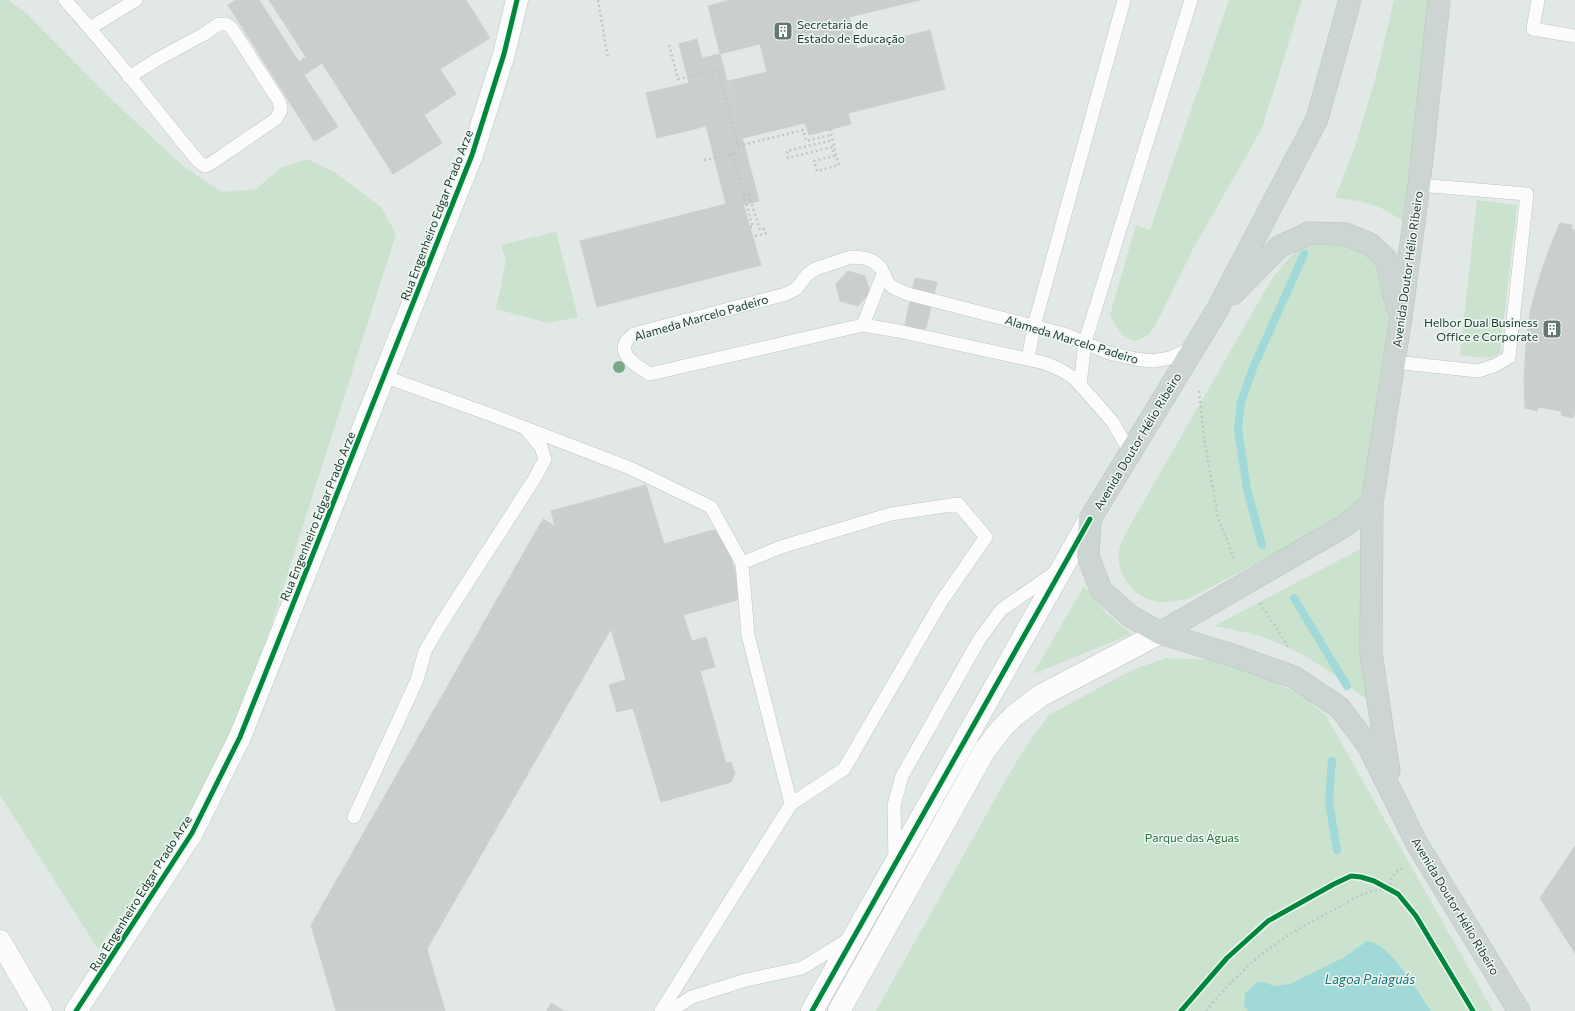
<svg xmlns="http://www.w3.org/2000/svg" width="1575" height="1011" viewBox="0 0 1575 1011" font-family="Commissioner,sans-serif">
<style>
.green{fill:#cae2ce}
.water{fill:#a0d9d8}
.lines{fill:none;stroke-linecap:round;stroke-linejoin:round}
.stream{stroke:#a0d9d8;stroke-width:8}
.building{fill:#cacfcc;stroke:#cbd1ce}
.service-casing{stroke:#bfc5c2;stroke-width:14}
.minor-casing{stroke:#bfc5c2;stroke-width:23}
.tertiary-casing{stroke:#bfc5c2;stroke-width:23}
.primary-casing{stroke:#bbc5c1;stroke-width:23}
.path{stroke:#bfc8c4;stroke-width:2.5;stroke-dasharray:2 3;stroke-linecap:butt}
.service{stroke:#fbfcfb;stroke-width:13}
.minor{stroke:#fbfcfb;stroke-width:22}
.tertiary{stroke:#fbfcfb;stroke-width:22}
.primary{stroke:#ccd5d1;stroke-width:22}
.cycleway-casing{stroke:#f0f8f3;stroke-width:8}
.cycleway{stroke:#00873e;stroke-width:5}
.tree{fill:#7ca888}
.labels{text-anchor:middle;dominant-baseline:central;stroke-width:3;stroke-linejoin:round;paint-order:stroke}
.poi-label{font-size:12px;fill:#203c31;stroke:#f0f8f3;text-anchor:start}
.street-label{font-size:12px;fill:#203c31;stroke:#f0f8f3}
.park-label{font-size:12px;fill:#28743b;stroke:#f0f8f3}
.water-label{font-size:13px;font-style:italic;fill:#18777a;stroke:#f0f8f3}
</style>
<rect width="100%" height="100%" fill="#e2e8e5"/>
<!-- green -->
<path class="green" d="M1,0H8L27,14L110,98L183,166L222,192L256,189L280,168L307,159L334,172L381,207L396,234L250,692L205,794L98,949L0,795V1Z
M1229,0H1302L1262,128L1193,249L1154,328C1151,331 1148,335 1145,337C1127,348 1116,327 1110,315L1136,225L1150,230Z
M1394,0H1435L1409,227C1384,205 1367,201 1335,198L1355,147L1376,76Z
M1477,200L1517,205L1500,352C1491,362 1473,356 1460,355Z
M556,232L578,317L548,323L496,309L506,261L501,245Z
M1312,240L1370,247L1394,300L1370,491L1348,515L1190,598C1180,600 1170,603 1160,602C1136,600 1116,576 1119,552C1120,544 1124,536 1128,529L1270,282C1282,265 1294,251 1312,240Z
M1370,544L1366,699C1334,674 1301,649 1262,637C1247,632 1230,629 1214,626Z
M1084,586L1106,613L1131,634L1033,674Z
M1166,658L1212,660L1257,673L1305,697L1326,716L1493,1011H876L1009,774L1027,745L1049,715L1132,670Z"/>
<!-- water -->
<path class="water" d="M1367,941C1391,944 1417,991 1431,1011H1248L1244,1005L1245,993L1256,983L1264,982L1274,986L1290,984L1343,958Z"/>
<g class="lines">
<!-- stream -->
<path class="stream" d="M1262,545L1247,489L1238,429L1241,402L1253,368L1304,254
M1294,598L1347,686
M1332,761L1329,802L1337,850"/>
</g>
<!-- building -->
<path class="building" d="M236,0H259L299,62L306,57L269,0H466L490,38L440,69L456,94L424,115L442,143L393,174L322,63L304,75L338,127L314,141L228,5Z
M731,0H920L849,17L857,49L767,72L760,44L720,54L708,6Z
M930,30L945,89L848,113L851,124L809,135L805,123L743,138L728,81L767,72Z
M697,39L702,58L720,54L759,201L743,205L742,200L726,204L706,126L657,138L646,93L689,83L679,44Z
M742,200L761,265L597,307L580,241Z
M1560,223L1572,225L1571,229L1575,230V413L1573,418L1561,415L1562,411L1538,407L1537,411L1525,408L1524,377L1526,345L1530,313L1538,282L1548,252Z
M848,271L865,276L870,292L858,306L840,301L836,284Z
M915,278L937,282L926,328L924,331L907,328L905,324Z
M646,485L664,544L713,530L725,536L740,590L737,600L683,615L692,641L706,637L715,667L700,671L726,763L731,762L735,773L731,782L661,802L633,708L617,712L609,685L626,680L611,629L427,949L445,1011H336L311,925L543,519L555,526L551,511Z
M1575,846V953L1540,898Z
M551,1003L564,1011H547Z"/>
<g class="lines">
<defs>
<path id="service" d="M65,0C112,52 154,108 198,161L205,166L210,164L276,119L281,110L279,101L231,27L226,24H219L204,34L158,59L129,77
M1538,0L1533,29L1575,36
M90,28L136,0
M863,325L883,274
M1028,359L1034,326L1124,0
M1394,362L1478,371L1496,365L1509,357L1527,194L1419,185
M383,376L486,413L630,468L711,507L742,563L748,635L791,804L661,1011
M1080,385L1085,342L1191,0
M1130,452L1112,421L1074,378L1061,370L1045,363L898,331L863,325L650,374C634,365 611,350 634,334L786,294L796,289L807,275L815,269L851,257L864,258L873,261L881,268L888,283L894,288L908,294L1064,334L1109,353L1136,359L1153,361L1170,358L1192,348
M742,563L781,547L891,514L958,504L986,537L941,602L844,769L791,804
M354,817L417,680L425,651L442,622L535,478L545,459L541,447L526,429
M895,860L894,805L902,776L979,640L1001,610L1057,571
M670,1011L692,997L746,980L802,968L849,939"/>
<path id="minor" d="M76,1011L192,833L240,737L472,155L504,54L517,0"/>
<path id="tertiary" d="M0,941L41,1011
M812,1011L1090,519
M839,1011L985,750L1002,728L1014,716L1040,696L1160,633"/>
<path id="primary" d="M1350,0L1317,119L1217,310L1090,519L1088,556L1101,590L1130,616L1160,633L1232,655L1294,677L1340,708L1369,747L1417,844L1519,1011
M1233,294L1279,247L1309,233L1345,234L1370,244L1386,259L1397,307
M1160,633L1346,525L1372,503
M1389,771L1384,741L1371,652L1372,503L1400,324L1419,185L1439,0"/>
</defs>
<!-- service casing -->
<use href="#service" class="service-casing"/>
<!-- minor casing -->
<use href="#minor" class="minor-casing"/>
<!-- tertiary casing -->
<use href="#tertiary" class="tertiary-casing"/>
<!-- primary casing -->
<use href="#primary" class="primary-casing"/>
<!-- path -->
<path class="path" d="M598,0L608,58
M669,45L678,79L718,70L738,146L803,130L806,141L831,135
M830,129C833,141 835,153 839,165L817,171L814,161L834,156L832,147L788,158L787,151L833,140
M732,154L744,196
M704,160L739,153L738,146
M750,227H753L744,196L749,195L760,230L767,228
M755,236L768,233
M1199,391L1204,438L1218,517L1235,561
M1260,603L1289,648
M1206,1011C1224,989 1244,968 1266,951C1288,934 1313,921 1337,908C1355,898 1369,888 1390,890C1390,878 1393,873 1403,868"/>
<!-- service -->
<use href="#service" class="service"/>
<!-- minor -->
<use href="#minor" class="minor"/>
<!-- tertiary -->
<use href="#tertiary" class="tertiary"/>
<!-- primary -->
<use href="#primary" class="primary"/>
<defs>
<path id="cycleway" d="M76,1011L192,833L240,737L472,155L504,54L517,0
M812,1011L1090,519
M1181,1011L1227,958L1268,921L1334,884L1351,876L1361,877L1374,881L1398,894L1416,916L1473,1011"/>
</defs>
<!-- cycleway casing -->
<use href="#cycleway" class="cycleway-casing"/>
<!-- cycleway -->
<use href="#cycleway" class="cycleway"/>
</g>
<!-- trees -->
<circle class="tree" cx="619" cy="367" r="6"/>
<!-- icons -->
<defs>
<symbol id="building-square" viewBox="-11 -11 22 22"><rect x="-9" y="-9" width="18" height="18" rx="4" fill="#647870" stroke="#f0f8f3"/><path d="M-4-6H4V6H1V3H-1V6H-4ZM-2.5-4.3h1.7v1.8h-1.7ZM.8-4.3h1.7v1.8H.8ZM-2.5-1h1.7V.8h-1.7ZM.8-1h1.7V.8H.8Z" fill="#fff"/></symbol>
</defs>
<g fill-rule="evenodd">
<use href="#building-square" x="772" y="20" width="22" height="22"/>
<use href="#building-square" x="1541" y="318" width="22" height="22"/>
</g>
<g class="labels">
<!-- poi labels -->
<g class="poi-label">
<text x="797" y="24">Secretaria de<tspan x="797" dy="14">Estado de Educação</tspan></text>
<text x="1538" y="322" text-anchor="end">Helbor Dual Business<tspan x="1538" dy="14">Office e Corporate</tspan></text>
</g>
<!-- street labels -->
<g class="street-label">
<text transform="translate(436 215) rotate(-69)">Rua Engenheiro Edgar Prado Arze</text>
<text transform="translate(1407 269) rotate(-82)">Avenida Doutor Hélio Ribeiro</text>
<text transform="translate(701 317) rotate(-16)">Alameda Marcelo Padeiro</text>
<text transform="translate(1072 339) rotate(17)">Alameda Marcelo Padeiro</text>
<text transform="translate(1137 441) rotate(-59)">Avenida Doutor Hélio Ribeiro</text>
<text transform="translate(317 516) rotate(-68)">Rua Engenheiro Edgar Prado Arze</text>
<text transform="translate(140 893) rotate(-58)">Rua Engenheiro Edgar Prado Arze</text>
<text transform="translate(1456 906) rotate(59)">Avenida Doutor Hélio Ribeiro</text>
</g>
<!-- park labels -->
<g class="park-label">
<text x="1192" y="837">Parque das Águas</text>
</g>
<!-- water labels -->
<g class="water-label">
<text x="1370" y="979">Lagoa Paiaguás</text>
</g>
</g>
</svg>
